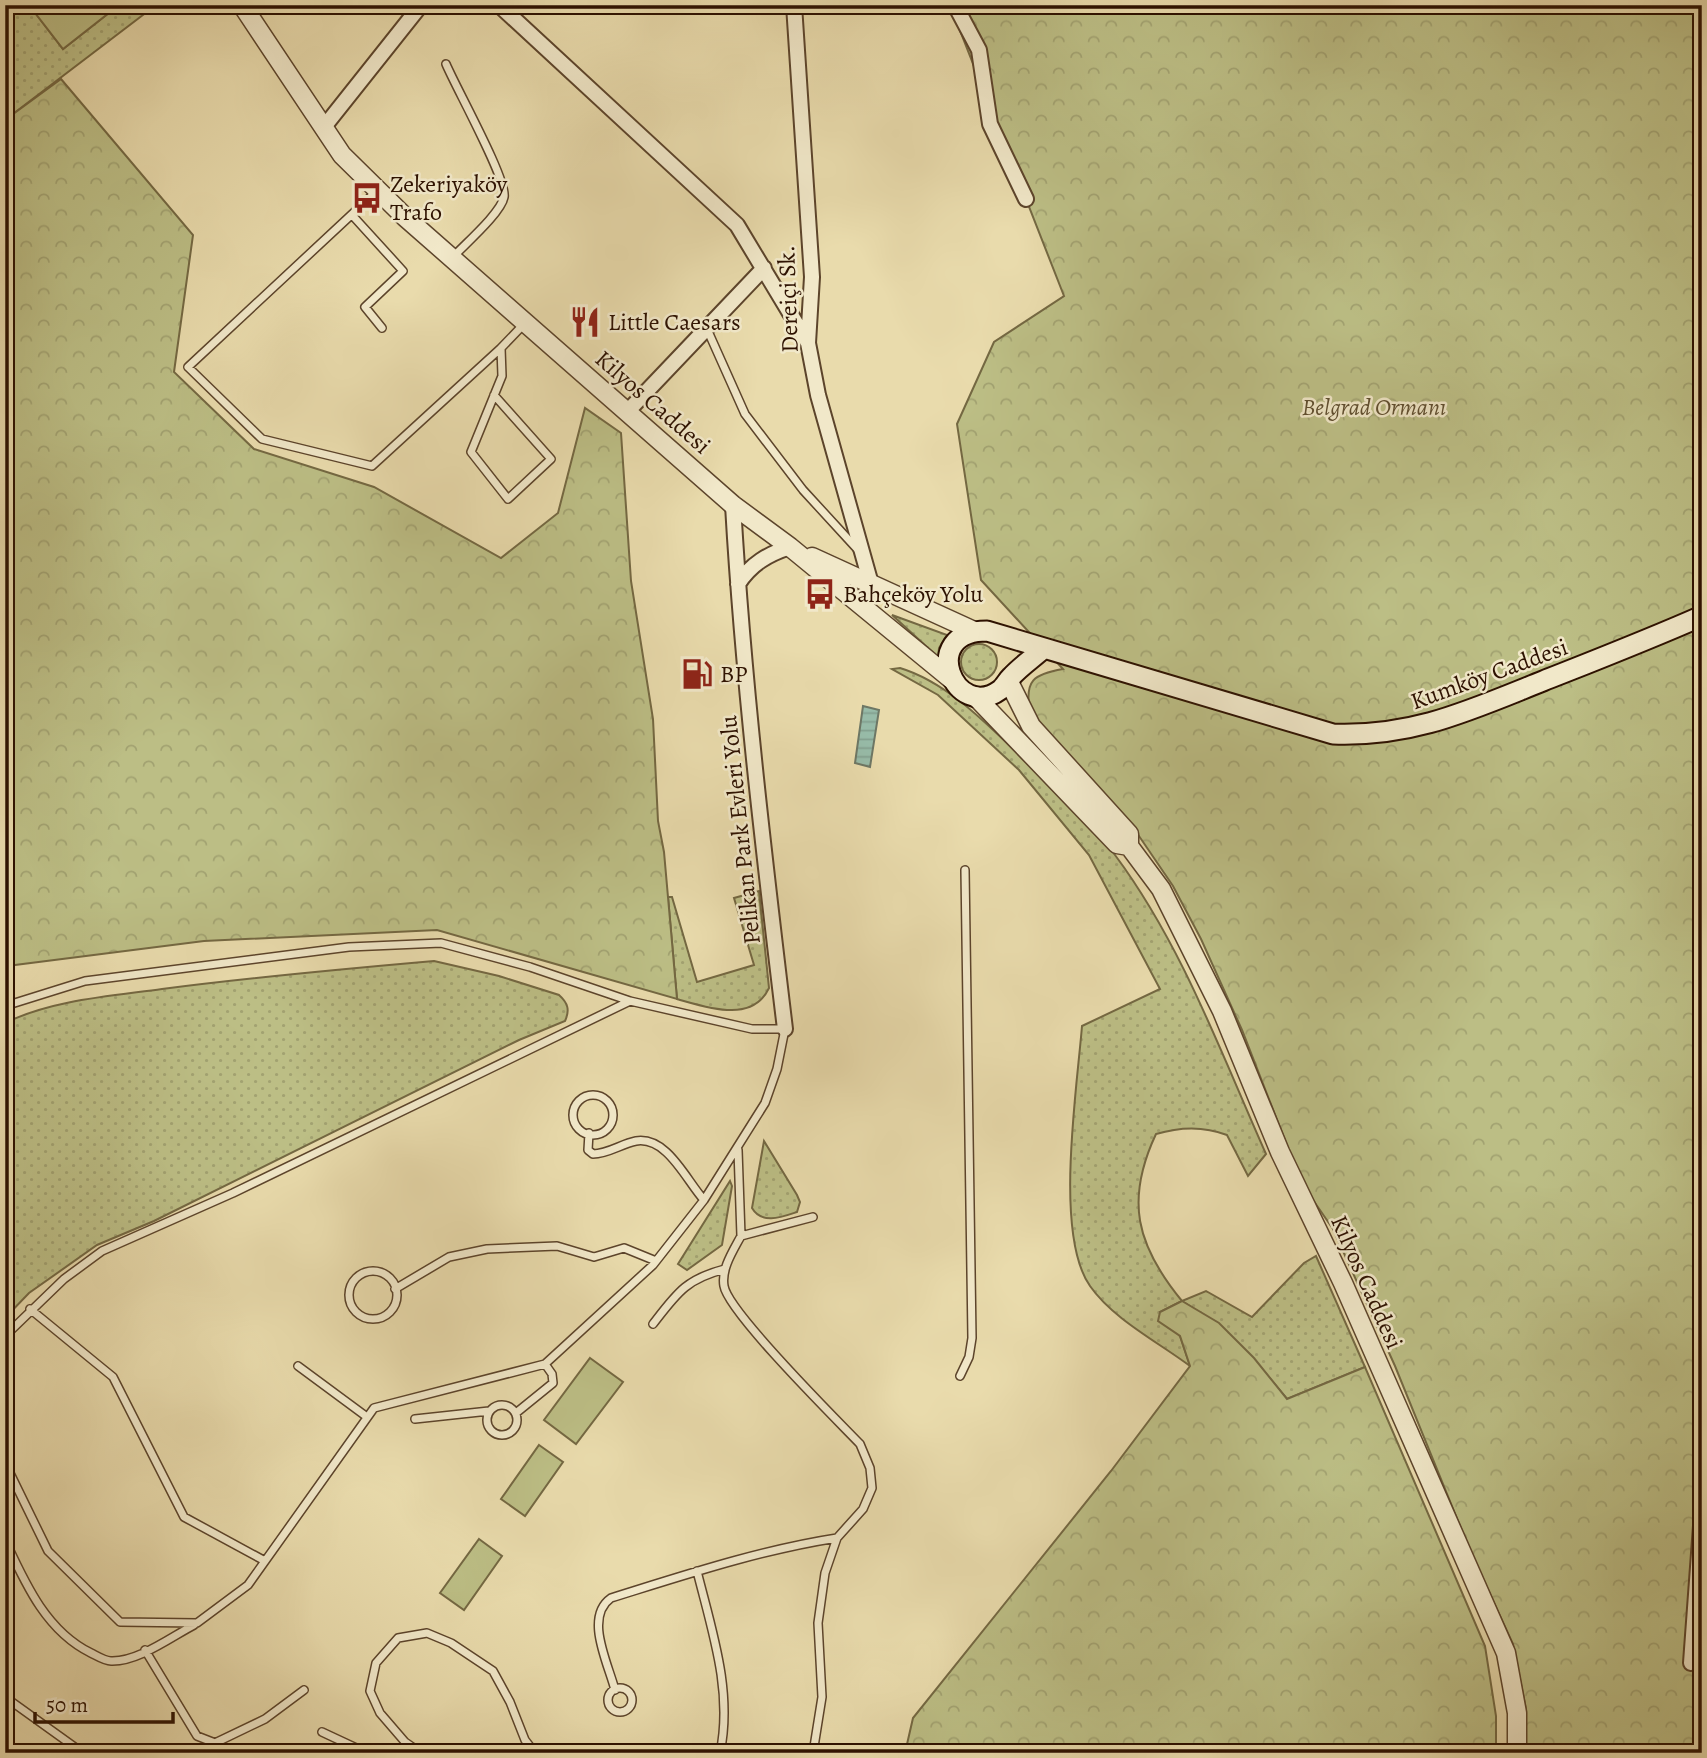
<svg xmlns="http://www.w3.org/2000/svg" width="1707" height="1758" viewBox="0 0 1707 1758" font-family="Alegreya,serif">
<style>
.green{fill:url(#green-dots);stroke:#746842;stroke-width:2}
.forest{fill:url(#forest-crowns);stroke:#746842;stroke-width:2}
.pitch{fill:#bcbe85;stroke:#746842;stroke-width:2}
.water{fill:url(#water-rules);stroke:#6d7765;stroke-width:2}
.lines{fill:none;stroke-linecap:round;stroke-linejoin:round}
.service-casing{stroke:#5c442b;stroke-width:10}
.minor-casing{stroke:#5c442b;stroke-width:18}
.tertiary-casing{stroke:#5c442b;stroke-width:21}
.secondary-casing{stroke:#2d1100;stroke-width:23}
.service{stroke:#f1e8c9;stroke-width:7}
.minor{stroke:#f1e8c9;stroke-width:14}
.tertiary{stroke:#f1e8c9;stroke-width:18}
.secondary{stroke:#f1e8c9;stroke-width:19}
.labels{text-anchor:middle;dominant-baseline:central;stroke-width:5;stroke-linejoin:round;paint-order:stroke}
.poi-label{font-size:24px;fill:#2d1100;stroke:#f1e8c9;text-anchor:start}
.street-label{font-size:24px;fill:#2d1100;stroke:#f1e8c9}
.park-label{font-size:24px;font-style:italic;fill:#5f4e2f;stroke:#f1e8c9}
</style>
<defs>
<pattern id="green-dots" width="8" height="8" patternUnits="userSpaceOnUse" patternTransform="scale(1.75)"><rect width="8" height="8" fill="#bcbe85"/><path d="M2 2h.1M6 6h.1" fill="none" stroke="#a2a271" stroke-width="1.8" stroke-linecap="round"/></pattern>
<pattern id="forest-crowns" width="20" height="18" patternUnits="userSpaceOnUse" patternTransform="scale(1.75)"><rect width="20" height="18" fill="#bcbe85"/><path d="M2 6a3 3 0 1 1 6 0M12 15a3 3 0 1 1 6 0" fill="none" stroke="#a2a271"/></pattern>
<pattern id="water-rules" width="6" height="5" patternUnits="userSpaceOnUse" patternTransform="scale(1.75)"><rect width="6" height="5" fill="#97bba8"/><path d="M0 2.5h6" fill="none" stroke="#82a08f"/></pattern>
</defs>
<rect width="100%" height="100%" fill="#e9dbac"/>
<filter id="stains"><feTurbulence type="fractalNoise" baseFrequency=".00286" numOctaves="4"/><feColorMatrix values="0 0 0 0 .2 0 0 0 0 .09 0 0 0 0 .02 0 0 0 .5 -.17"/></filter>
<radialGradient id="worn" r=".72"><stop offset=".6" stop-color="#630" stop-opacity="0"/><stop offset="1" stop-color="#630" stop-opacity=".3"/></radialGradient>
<!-- green -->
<path class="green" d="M5,5H29L63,49L119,5H156L5,120Z
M892,615L947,635L939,648L938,657Z
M961 662a18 18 0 1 1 36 0a18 18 0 1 1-36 0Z
M900,668C943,681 980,717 1012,748C1047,781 1086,816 1115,855C1182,945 1221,1053 1266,1154L1248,1176L1227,1135C1204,1126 1179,1127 1156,1134C1125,1200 1136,1245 1182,1301L1206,1291L1252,1317L1304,1263L1316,1256L1365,1367L1287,1399C1252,1356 1230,1330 1182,1301L1160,1312L1180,1336L1190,1366C1158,1342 1113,1319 1090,1286C1054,1235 1077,1089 1082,1026L1160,989L1089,855L1019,770L938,695L892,669Z
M759,891L769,988C752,1024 706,1007 677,999L668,897H672L697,982L754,965L734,898Z
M434,961L499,976L559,995C568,1003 570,1010 565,1021L519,1040L154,1221L97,1245L29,1293L5,1318V1023C52,1000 111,996 162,989C253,977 343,969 434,961Z
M764,1141L797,1195L800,1202L797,1212C782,1217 762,1225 752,1208Z
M730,1181L732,1186L722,1245L687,1270L678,1264Z"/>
<!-- forest -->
<path class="forest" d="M950,5H1702V1753H1525L1526,1709L1513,1644L1471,1553L1395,1366L1333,1229L1302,1184L1242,1030L1201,939L1173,886L1139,836L1030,712C1024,680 1034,674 1063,669L981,580L957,424L994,342L1064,296Z
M61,79L193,235L174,372L254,449L374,487L501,558L558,513L585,408L621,433L631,581L653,719L658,821L664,852L677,999L437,930L204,941L15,965L5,969V120Z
M1182,1301L1219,1323L1254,1358L1287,1399L1365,1367L1485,1646L1496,1716V1753H905L913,1718L1111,1471L1190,1366L1180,1336L1158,1321L1160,1312Z"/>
<!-- pitch -->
<path class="pitch" d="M29,5H119L63,49Z
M590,1358L623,1382L576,1444L544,1420Z
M539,1445L563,1462L525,1516L501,1499Z
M479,1539L502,1556L464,1610L440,1593Z"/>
<!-- water -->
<path class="water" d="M863,706L879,710L870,767L855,763Z"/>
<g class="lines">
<defs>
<path id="service" d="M446,64C455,86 508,181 504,197C501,213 465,244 452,258
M378,190L188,367L262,439L372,466L501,348
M352,215L403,271L365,307L382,328
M707,329L745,414L803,490L859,551
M494,395L551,459L508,499L471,452L502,376L501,348L525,323
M5,1006L85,981L349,947L441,943L530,967L630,1001
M573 1115a20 20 0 1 1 40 0a20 20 0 1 1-40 0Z
M589,1133L588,1150L593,1154C608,1154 621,1144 636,1141C667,1136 686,1180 704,1200
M738,1150L741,1236
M349 1295a24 24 0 1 1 48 0a24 24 0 1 1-48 0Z
M395,1289L449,1257L487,1249L557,1246L594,1257L624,1248L656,1261
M30,1309L113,1377L184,1517L265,1561
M653,1324C677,1293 686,1279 725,1269
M5,1336L64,1279L102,1251L233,1193L630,1001L752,1029H785L777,1069L765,1103L704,1200L653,1265L545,1364L374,1408L248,1585L197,1623L120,1622L48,1551L5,1463
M298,1366L367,1417
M960,1376L969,1357L972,1338L965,870
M487 1420a15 15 0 1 1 30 0a15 15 0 1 1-30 0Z
M516,1413L553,1383L552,1374L545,1364
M415,1419L489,1411
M5,1540C25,1583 46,1631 91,1653C97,1656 105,1661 111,1661C138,1662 171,1637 194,1625
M697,1571C712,1631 733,1692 720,1753
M145,1650L197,1736L215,1743L265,1719L304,1690
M608 1700a12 12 0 1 1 24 0a12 12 0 1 1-24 0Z
M615,1690C608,1663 584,1617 611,1598C685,1575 760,1550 837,1538
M5,1697L83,1753
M322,1732L367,1753
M396,1753L405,1742
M421,1753L405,1742L380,1713L370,1691L376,1663L398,1638L427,1633L451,1643L493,1671L510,1702L525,1740L535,1753
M813,1753L822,1697L818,1623L825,1573L837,1538L863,1509L872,1488L870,1468L860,1444C836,1419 728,1312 724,1286C721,1269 733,1251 741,1236L813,1217"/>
<path id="minor" d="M499,5L737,225L808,343
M794,5L812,277L808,343L818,395L871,584
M955,5L979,50L990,124L1026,199
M324,127L421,5
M627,412L764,268
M733,505C743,680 764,855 785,1029
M738,584C751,564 768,554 790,547
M1691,1663L1702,1512"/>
<path id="tertiary" d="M242,5L342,155L405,217L733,505L790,547L951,679
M812,557L974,631
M1008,680L1031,726L1129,834V846
M975,696L1117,844L1129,846
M1129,846L1161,889L1222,1011L1280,1152L1343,1283L1506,1653L1517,1713V1753"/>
<path id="secondary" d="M1043,649C1033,658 1020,667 1011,677C1007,681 1004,687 1000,690C955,723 917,631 987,631L1333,734C1414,737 1470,710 1543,681C1596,660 1650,639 1702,616"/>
</defs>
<!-- service casing -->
<use href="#service" class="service-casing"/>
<!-- minor casing -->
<use href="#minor" class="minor-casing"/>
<!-- tertiary casing -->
<use href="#tertiary" class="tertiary-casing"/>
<!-- secondary casing -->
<use href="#secondary" class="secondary-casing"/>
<!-- service -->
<use href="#service" class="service"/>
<!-- minor -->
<use href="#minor" class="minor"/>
<!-- tertiary -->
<use href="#tertiary" class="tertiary"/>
<!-- secondary -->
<use href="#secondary" class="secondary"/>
</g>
<!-- icons -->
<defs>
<symbol id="bus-bare" viewBox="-9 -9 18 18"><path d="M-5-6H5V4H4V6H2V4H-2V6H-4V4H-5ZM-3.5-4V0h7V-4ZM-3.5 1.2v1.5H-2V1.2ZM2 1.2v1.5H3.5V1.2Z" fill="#8f2418" stroke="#f1e8c9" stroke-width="2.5" paint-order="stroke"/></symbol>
<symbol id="restaurant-bare" viewBox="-9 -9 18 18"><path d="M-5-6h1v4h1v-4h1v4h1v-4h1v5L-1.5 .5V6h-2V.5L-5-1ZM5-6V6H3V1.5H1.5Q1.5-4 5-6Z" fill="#8f2418" stroke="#f1e8c9" stroke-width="2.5" paint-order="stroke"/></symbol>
<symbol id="fuel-bare" viewBox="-9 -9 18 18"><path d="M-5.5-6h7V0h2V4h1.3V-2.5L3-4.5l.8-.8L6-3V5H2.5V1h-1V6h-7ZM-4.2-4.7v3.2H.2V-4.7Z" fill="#8f2418" stroke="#f1e8c9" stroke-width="2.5" paint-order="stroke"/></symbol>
</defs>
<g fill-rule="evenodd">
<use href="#bus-bare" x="345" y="176" width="44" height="44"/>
<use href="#restaurant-bare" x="563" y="300" width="44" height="44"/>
<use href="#bus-bare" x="798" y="572" width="44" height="44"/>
<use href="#fuel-bare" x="675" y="652" width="44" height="44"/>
</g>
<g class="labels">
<!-- poi labels -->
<g class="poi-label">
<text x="390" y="184">Zekeriyaköy<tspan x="390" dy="28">Trafo</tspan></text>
<text x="608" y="322">Little Caesars</text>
<text x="843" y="594">Bahçeköy Yolu</text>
<text x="720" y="674">BP</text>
</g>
<!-- street labels -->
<g class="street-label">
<text transform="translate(788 299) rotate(-92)">Dereiçi Sk.</text>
<text transform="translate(653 402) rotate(41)">Kilyos Caddesi</text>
<text transform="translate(1489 674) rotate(-20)">Kumköy Caddesi</text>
<text transform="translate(740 830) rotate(-96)">Pelikan Park Evleri Yolu</text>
<text transform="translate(1367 1282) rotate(66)">Kilyos Caddesi</text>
</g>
<!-- park labels -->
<g class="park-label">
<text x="1374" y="407">Belgrad Ormanı</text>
</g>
</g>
<!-- margin -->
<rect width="1707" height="1758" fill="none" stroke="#e9dbac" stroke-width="28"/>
<rect x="7" y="7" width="1693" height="1744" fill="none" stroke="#2d1100" stroke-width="3.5"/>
<rect x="14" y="14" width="1679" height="1730" fill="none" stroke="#2d1100" stroke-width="2"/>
<!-- scale -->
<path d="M35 1712v10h138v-10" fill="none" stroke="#2d1100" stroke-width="3.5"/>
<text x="46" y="1712" font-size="21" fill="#2d1100" stroke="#f1e8c9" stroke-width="5" paint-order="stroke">50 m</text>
<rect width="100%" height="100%" filter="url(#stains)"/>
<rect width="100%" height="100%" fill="url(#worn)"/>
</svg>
